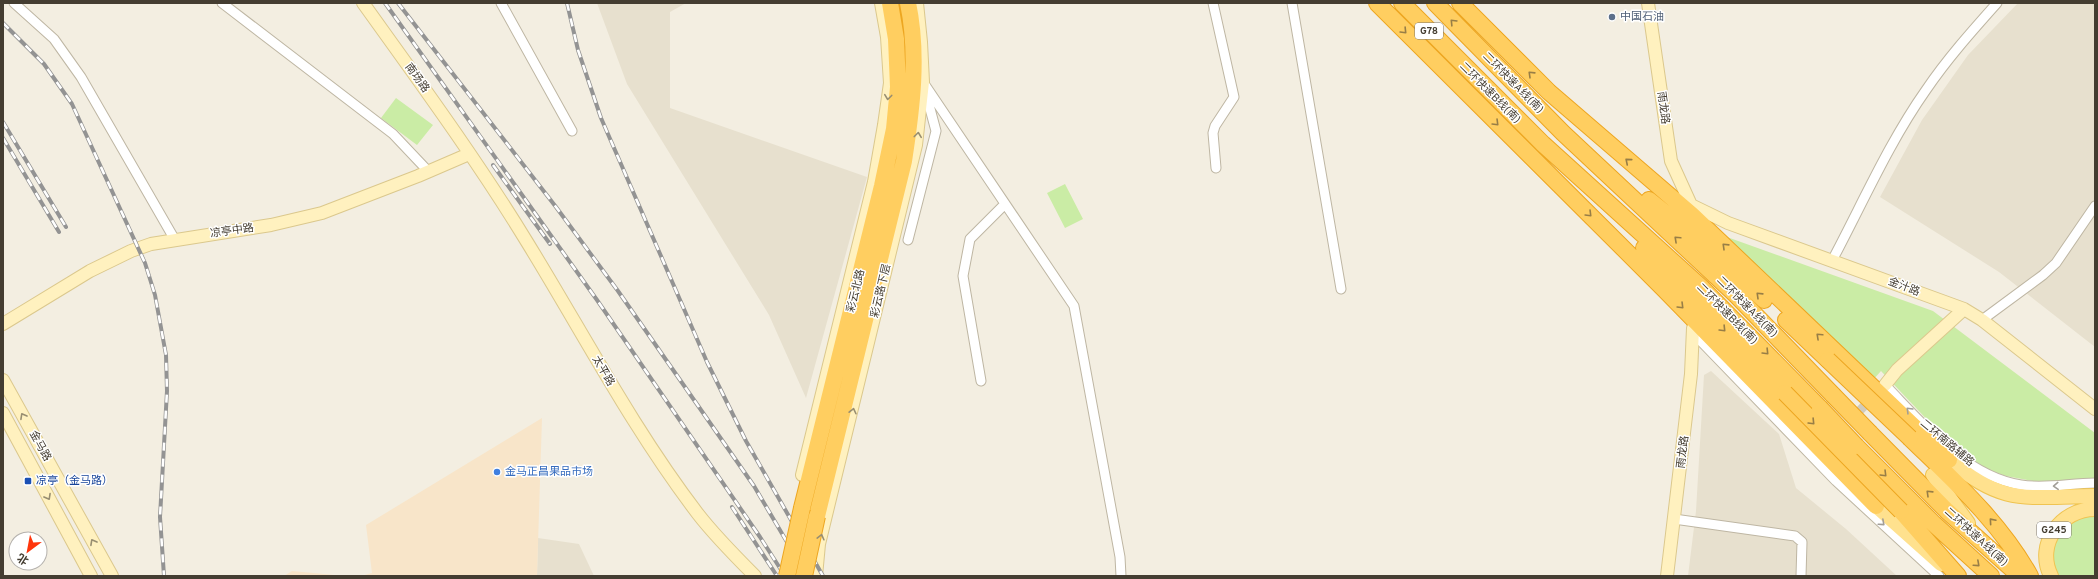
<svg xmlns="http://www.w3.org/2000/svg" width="2098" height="579" viewBox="0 0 2098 579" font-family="Overpass,'Noto Sans SC',sans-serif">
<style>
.residential{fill:#e7e0ce}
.commercial{fill:#f8e5c9}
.green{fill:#caeca5}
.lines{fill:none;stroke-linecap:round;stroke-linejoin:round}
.street-tunnel{stroke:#d0cbbe;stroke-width:9;stroke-dasharray:9 4.5;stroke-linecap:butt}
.street-casing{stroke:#beb6a3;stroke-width:11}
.secondary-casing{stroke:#dbc88d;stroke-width:14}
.primary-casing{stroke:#efc452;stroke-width:16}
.highway-casing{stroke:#eda621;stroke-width:18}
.street{stroke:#fff;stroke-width:9}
.secondary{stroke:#fff1bf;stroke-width:12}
.primary{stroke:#ffe18e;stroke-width:14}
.highway{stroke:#ffce60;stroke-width:16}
.rail-casing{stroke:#939393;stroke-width:4}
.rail{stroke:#fff;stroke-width:2.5;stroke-dasharray:8;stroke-linecap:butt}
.highway-bridge-casing{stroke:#eda621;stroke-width:18;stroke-linecap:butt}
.highway-bridge{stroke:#ffce60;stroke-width:16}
.oneway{stroke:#987e46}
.oneway2{stroke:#988e71}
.oneway3{stroke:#a29e98}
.service-dot{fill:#5c6f8a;stroke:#fff;stroke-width:1.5}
.shop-dot{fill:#3f7fe0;stroke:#fff;stroke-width:1.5}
.transit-dot{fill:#1a4fb4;stroke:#fff;stroke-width:1.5}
.labels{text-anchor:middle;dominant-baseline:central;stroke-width:3;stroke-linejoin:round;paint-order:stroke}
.shield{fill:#fff;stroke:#7c776f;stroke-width:1}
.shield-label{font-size:10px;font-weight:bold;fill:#443d31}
.service-label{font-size:11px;fill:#4e5e75;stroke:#fff;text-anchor:start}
.street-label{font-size:11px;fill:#443d31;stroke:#fff}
.shop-label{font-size:11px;fill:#366cbe;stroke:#fff;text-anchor:start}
.transit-label{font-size:11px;fill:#164399;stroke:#fff;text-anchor:start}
</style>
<rect width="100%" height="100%" fill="#f3eee1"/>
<!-- residential -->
<path class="residential" d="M597,3H686L670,12V108L867,177L806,398L769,315L627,84Z
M2018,3H2095V347L1999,272L1880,197L1922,120L1968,55Z
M1711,371L1779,434L1796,488L1846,529L1897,576H1688L1696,511L1704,375Z
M538,538L579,544L594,576H537Z"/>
<!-- commercial -->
<path class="commercial" d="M542,418L537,576H361L372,573L366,525Z
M292,571L345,576H284Z"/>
<!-- green -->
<path class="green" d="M396,98L433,125L417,145L381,118Z
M1065,184L1083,219L1065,228L1047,193Z
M1727,237L1933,311L2095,433V478L2044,483L2006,476L1981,467L1953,447L1881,371L1873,380Z
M2095,515V576H2058L2052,558L2055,539L2072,521Z"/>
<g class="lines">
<!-- street-tunnel -->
<path class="street-tunnel" d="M1839,432L1873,397"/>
<defs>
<path id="street" d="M14,3L54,39L81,77L175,240
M222,3L393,134L428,171
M501,3L572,131
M1213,3L1234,97L1215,126L1213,133L1216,168
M1292,3L1341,289
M923,82L1074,306L1120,557L1121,576
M908,240L936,131L925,90
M1835,255C1864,200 1890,141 1926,90C1947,59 1972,31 1997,3
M1982,320L2043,275L2056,263L2095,206
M1693,333L1836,481L1939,576
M981,381L963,276L970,239L1005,204
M1883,388L1885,385C1923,424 1965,476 2021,485C2046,489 2070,483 2095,483
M1674,519L1795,536L1802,542L1801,576"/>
<path id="secondary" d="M363,3C419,81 477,160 527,242C583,333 633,429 698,514C715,536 735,556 755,576
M1648,3L1671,161L1691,205V209
M1691,205L1728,223L1964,309L1982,320L2095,409
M3,324L90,271L131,251L151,244L271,225L322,213L418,176L469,154
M3,380L112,576
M1885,385L1897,370L1964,309
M3,413L91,576
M802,475L874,182L884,125L890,83L887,37L881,3
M816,576L819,544L916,145L923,82L921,42L917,3
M1667,576L1691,374L1693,328"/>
<path id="primary" d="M1949,460C2005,507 2027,496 2095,496
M1933,475L1968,523
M1876,506L1941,564
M2051,576C2035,544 2061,509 2095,509"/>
<path id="highway" d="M1377,3L1664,289L1876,506
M1402,3L1543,144L1703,289L1820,408
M1435,3L1563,133L1736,295L1833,395
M1460,3L1549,92L1692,215L1949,460
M1649,200L1709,248L1764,300
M1644,248L1785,393
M1786,320L1828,360
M1870,433L1947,511L2020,576
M1910,438C1954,481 2000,522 2030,576
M1856,446L1934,524L1991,576
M802,508L882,186L894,129L898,87L896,39L890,3
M1901,511L1958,576
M817,516L904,161C912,109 919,55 908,3"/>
</defs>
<!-- street casing -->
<use href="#street" class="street-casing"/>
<!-- secondary casing -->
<use href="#secondary" class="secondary-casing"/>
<!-- primary casing -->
<use href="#primary" class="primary-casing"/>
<!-- highway casing -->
<use href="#highway" class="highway-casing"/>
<!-- street -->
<use href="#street" class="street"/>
<!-- secondary -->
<use href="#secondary" class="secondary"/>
<!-- primary -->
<use href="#primary" class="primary"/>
<!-- highway -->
<use href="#highway" class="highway"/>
<defs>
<path id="rail" d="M385,3L597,300L760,537L785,576
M398,3L556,207L618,291L754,486L807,576
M567,3L578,50L601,118L707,362L746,441L823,576
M3,23L44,64L72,104L145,263L155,295L166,355L167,391L160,517L164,576
M3,122L66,227
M3,138L59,232
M493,165L550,244
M732,507L777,576"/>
</defs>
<!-- rail casing -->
<use href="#rail" class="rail-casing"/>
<!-- rail -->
<use href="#rail" class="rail"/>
<defs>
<path id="highway-bridge" d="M1828,360L1910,438
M1785,393L1901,511
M1833,395L1870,433
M1820,408L1856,446
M787,576L802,508
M804,576L817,516"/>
</defs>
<!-- highway-bridge casing -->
<use href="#highway-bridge" class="highway-bridge-casing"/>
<!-- highway-bridge -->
<use href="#highway-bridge" class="highway-bridge"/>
</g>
<!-- one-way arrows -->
<defs><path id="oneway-chevron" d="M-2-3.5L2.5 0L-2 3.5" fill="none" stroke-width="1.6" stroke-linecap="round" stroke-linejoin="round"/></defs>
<g class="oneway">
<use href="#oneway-chevron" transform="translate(1453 22) rotate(-134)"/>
<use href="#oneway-chevron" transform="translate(1404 31) rotate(46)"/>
<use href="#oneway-chevron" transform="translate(1531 74) rotate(-136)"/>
<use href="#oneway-chevron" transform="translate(1496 123) rotate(45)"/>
<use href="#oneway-chevron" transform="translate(1628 161) rotate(-140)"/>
<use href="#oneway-chevron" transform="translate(1589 214) rotate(45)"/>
<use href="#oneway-chevron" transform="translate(1677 239) rotate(-137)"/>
<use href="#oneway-chevron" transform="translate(1725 246) rotate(-136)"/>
<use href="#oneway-chevron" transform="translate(1759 295) rotate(-136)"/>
<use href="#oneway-chevron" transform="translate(1681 306) rotate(45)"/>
<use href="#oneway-chevron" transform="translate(1723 329) rotate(46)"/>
<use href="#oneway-chevron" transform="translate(1819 336) rotate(-137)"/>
<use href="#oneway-chevron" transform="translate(1766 352) rotate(46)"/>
<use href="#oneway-chevron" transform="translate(1812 422) rotate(46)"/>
<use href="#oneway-chevron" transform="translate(1884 474) rotate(45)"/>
<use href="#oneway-chevron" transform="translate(1929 493) rotate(-136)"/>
<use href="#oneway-chevron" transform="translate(1992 521) rotate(-131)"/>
<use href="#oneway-chevron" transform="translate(1977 564) rotate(42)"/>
</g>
<g class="oneway2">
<use href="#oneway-chevron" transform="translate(888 97) rotate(97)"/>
<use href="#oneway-chevron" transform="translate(918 135) rotate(-83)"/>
<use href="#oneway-chevron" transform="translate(853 411) rotate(-77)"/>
<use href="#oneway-chevron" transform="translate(23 416) rotate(-119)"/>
<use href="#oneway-chevron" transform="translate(48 497) rotate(61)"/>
<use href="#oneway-chevron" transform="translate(821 537) rotate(-76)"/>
<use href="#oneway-chevron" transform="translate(93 542) rotate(-119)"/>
</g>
<g class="oneway3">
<use href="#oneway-chevron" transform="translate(1909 410) rotate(-135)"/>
<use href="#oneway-chevron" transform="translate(2056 486) rotate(177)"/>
<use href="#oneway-chevron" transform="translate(1882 523) rotate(42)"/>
</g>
<!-- markers -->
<circle class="service-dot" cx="1612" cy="17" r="4"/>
<circle class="shop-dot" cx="497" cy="472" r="4"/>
<rect class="transit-dot" x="24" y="477" width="8" height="8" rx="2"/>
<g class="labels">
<!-- shield labels -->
<g class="shield">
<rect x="1415" y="23" width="28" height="16" rx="3"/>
<rect x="2037" y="522" width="34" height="16" rx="3"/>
</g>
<g class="shield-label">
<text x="1429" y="31">G78</text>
<text x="2054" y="530">G245</text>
</g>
<!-- service labels -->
<g class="service-label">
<text x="1620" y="17">中国石油</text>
</g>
<!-- street labels -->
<g class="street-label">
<text transform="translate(417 78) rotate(54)">南场路</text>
<text transform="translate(1513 83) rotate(45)">二环快速A线(南)</text>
<text transform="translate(1490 93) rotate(45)">二环快速B线(南)</text>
<text transform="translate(1663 108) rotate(82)">雨龙路</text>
<text transform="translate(232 231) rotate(-8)">凉亭中路</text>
<text transform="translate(1904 287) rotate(21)">金汁路</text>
<text transform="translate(856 291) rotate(-76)">彩云北路</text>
<text transform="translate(881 291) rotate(-77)">彩云路下层</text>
<text transform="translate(1747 307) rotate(45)">二环快速A线(南)</text>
<text transform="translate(1727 314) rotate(45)">二环快速B线(南)</text>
<text transform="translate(603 371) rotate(60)">太平路</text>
<text transform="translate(1947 443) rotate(40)">二环南路辅路</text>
<text transform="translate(40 446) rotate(61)">金马路</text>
<text transform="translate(1683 452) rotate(-83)">雨龙路</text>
<text transform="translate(1976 537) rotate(42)">二环快速A线(南)</text>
</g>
<!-- shop labels -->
<g class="shop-label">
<text x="505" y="472">金马正昌果品市场</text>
</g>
<!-- transit labels -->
<g class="transit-label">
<text x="36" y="481">凉亭（金马路）</text>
</g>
</g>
<!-- border -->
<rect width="2098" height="579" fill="none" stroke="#443d31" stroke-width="8"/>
<!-- north arrow -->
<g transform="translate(28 551) rotate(212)"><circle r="19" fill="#ffffff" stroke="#b4b1ad"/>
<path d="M0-3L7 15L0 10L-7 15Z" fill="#ff360c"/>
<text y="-6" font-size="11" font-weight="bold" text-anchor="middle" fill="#443d31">北</text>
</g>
</svg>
